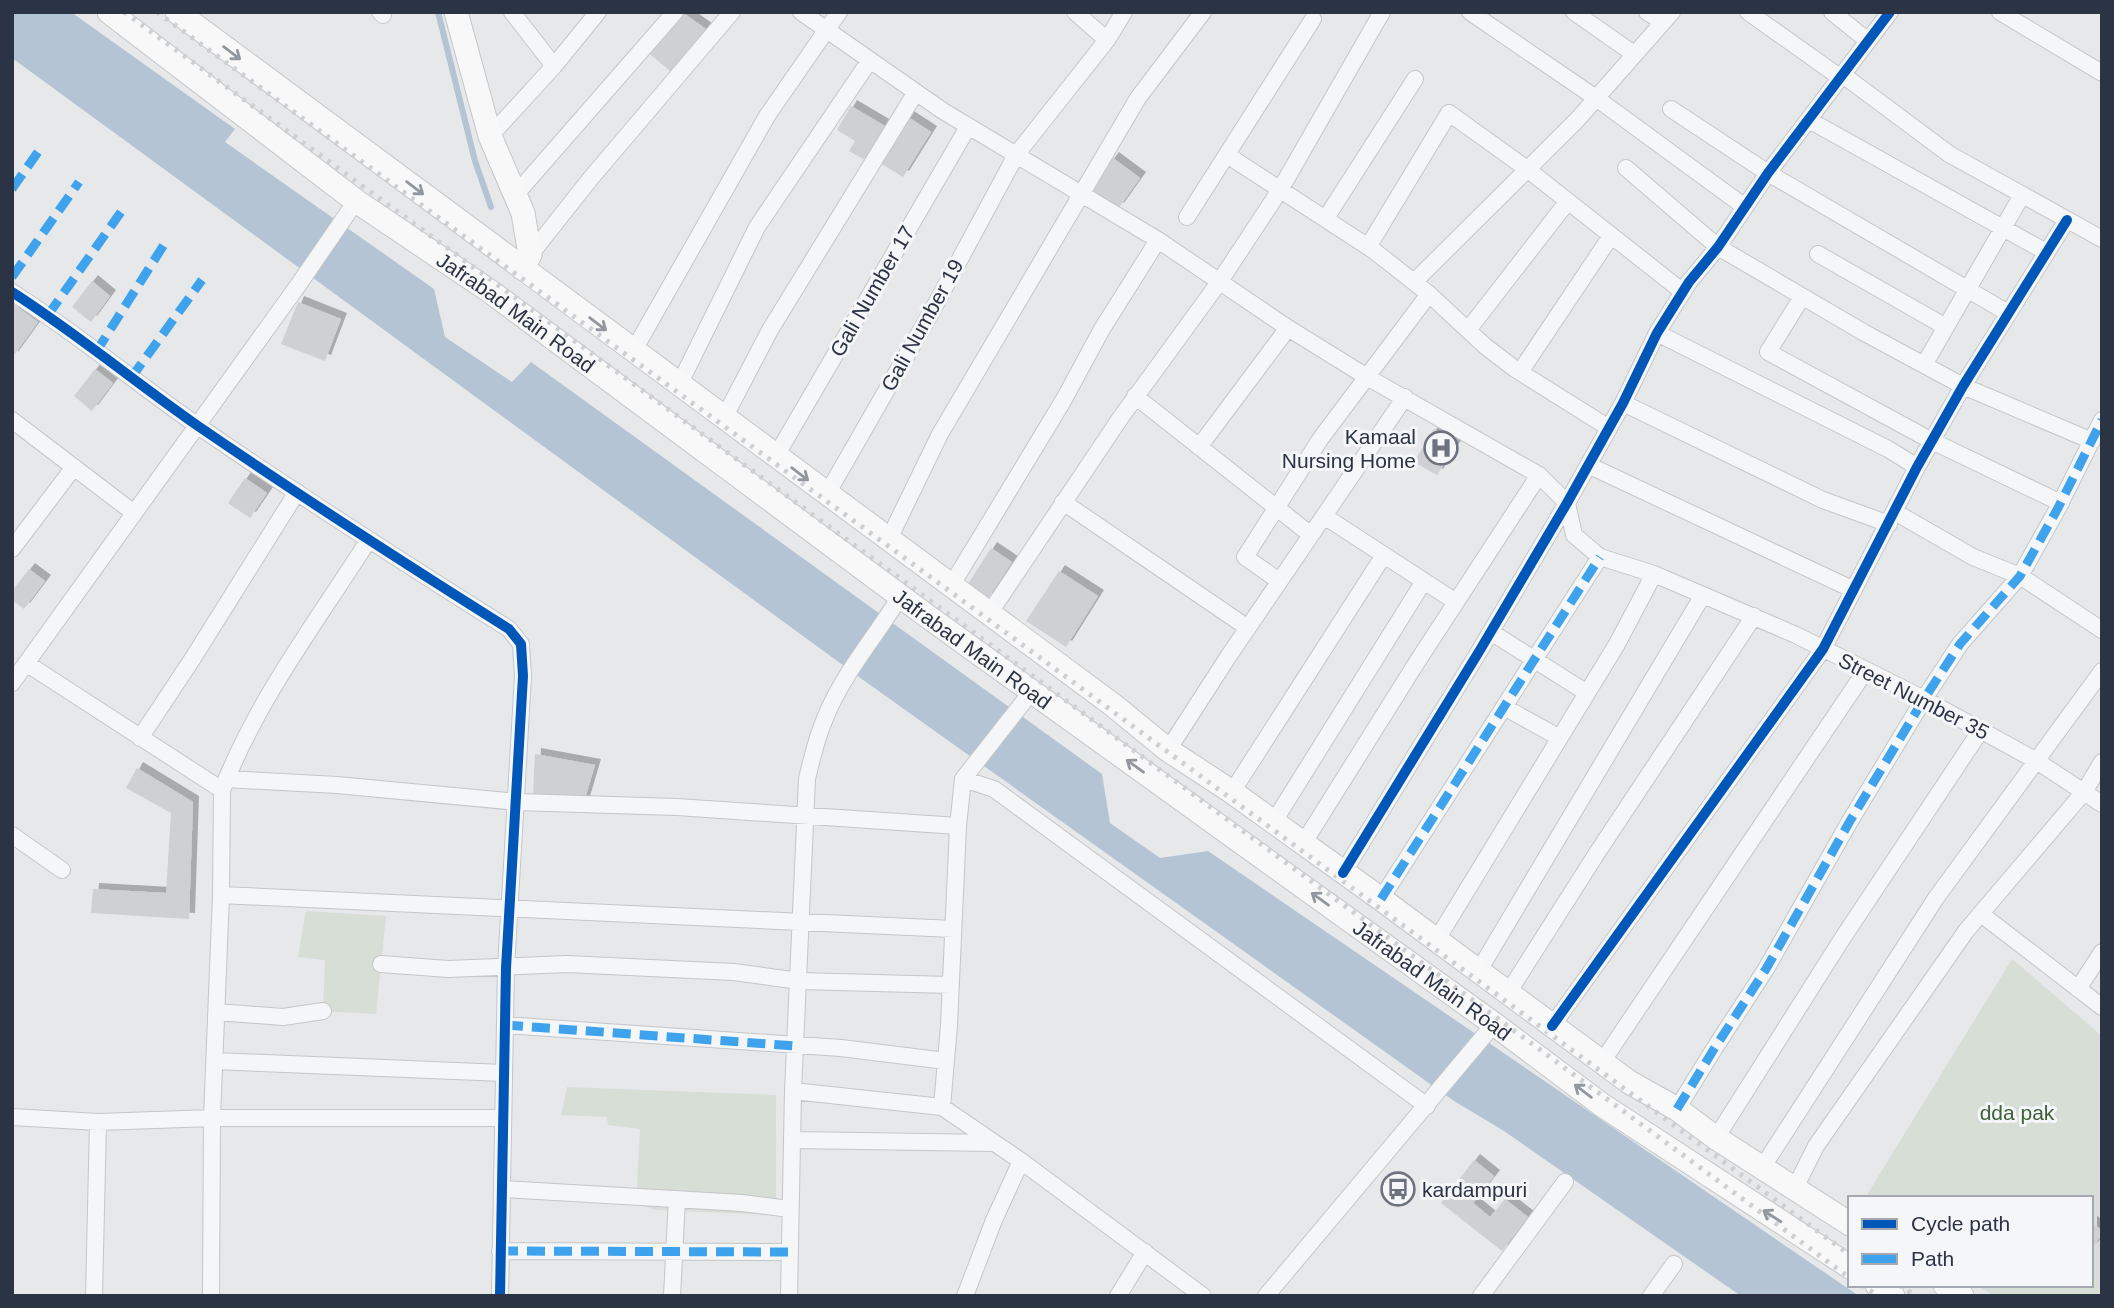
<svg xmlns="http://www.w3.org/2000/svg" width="2114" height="1308" viewBox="0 0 2114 1308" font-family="Helvetica,sans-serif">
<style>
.green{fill:#d6ded6}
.water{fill:#b4c4d5}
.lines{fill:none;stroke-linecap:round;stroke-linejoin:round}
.stream{stroke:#b4c4d5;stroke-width:6}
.building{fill:#ced0d3;filter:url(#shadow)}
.street-casing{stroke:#c4c6c8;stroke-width:18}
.secondary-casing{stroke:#c4c6c8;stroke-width:25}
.street{stroke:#f5f6f7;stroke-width:16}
.secondary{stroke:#f8f8f8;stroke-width:23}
.rail{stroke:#cecfd2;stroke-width:5;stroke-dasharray:3.5 7;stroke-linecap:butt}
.quiet{stroke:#3ea3ec;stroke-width:9;stroke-dasharray:18 9;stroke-linecap:butt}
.cycleway-casing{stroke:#f4f6f9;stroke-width:15}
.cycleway{stroke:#0057b8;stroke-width:10}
.oneway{stroke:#92969e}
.labels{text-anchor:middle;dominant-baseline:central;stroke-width:6;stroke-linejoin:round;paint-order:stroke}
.street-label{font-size:21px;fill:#2b3445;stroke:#f4f6f9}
.poi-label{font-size:21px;fill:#2b3445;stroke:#f4f6f9;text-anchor:end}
.park-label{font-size:21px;fill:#3f6138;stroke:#f4f6f9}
</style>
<defs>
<filter id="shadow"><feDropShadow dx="6" dy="-6" stdDeviation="0" flood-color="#0004"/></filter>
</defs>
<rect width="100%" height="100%" fill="#e6e8ea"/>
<!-- green -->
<path class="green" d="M306,911L386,916L376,1014L323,1011L325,960L298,957Z
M2012,959L2102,1036V1296H1994L1976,1285H2091V1198H1865Z
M567,1087L776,1095V1215L656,1210L636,1203L640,1129L608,1125L607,1117L561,1115Z"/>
<!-- water -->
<path class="water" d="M12,12H71L235,129L225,142L434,289L445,337L512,382L531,362L1102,774L1110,823L1160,858L1208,851L1859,1296H1741L1504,1131L1454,1101L866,682L12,58Z"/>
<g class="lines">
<!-- stream -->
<path class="stream" d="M438,12L475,161L491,207"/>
</g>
<!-- building -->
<path class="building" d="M682,12L710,32L675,75L646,51Z
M851,106L890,129L870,163L849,151L855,141L837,130Z
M908,117L931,132L903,177L880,163Z
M1113,158L1140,178L1118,209L1090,188Z
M92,281L110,296L91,322L72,307Z
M298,302L341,319L325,361L281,344Z
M12,303L38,322L12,358Z
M95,369L113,383L92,411L74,396Z
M1434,429L1457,443L1437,475L1414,462Z
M245,478L267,493L250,518L228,503Z
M991,548L1012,562L987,600L966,587Z
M29,569L45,581L24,609L12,600V591Z
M1059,571L1098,596L1066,647L1026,621Z
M535,754L595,765L584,802L533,796Z
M137,768L193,802L189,919L91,913L93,889L166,893L171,813L126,788Z
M1474,1160L1494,1176L1473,1203L1490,1217L1505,1199L1528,1217L1502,1251L1441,1203Z
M2091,1222L2102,1230V1235L2091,1249Z"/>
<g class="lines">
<defs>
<path id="street" d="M380,12L383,15
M512,12L554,66
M801,12L943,111L1158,240L1288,328L1367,377L1539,475L1567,503
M1075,12L1107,40
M1470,12L1596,98L1745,207
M1574,12L1634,54
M1647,12L1663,22
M1748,12L1841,78
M1832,12L1868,41
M2000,12L2102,73
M1843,75L1949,154L2102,239
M1671,109L1768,173L2008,313
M1809,120L2046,252
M490,136L554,66L598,12
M1227,155L1373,250L1429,294L1485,346L1515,369L1609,428
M1626,168L1718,247L1863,332L1963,386L2092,441
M516,194L675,12
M1187,217L1313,19
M1326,218L1415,79
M1368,247L1449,113L1527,169L1683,292
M1818,254L1946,327
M530,255L591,178L732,12
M1414,282L1577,120L1672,12
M12,292C76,333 135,382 198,426C300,496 404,563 509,629L521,644L523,676L506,968L500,1296
M1802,297L1768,352L1932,441L2061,503
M1468,330L1568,201
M1657,333L1888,449L1917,467
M634,350L767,116L839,12
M1924,365L2022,195
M1520,372L1611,236
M679,385L757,227L870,60
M1135,396L1311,535
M1623,403L1823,500L1889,524
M724,418L770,330L916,92
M12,420L134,513
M1199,447L1288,328
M776,456L968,127
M1588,465L1854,590
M827,494L932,311L1016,155L1107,40L1124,12
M1063,502L1248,628
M1567,503L1574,535L1600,557L1654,574L1796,635L1924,699L2035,760L2102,804
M1895,512L1973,557L2020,576L2102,630
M1324,516L1456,602
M889,539L940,434L1138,98L1203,12
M12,549L74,467
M1279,581L1245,557L1321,438L1429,294
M951,586L1063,401L1102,329L1158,240
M989,614L1121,417L1220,281L1280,190L1382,12
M1491,632L1587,693
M26,663L222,790L221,895L212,1118L211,1296
M12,683L299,284L356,201
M1504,707L1560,738
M140,738L193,658L297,492
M1168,750L1228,657L1405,397
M226,779L337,785L517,802L677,807L958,826
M963,779L994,789L1427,1106
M223,788C257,700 317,621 368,541
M1232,792L1384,555
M1273,823L1424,581
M12,835L62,870
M1303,844L1417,662L1539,475
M1343,873L1480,650L1567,503L1623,403L1657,333L1689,282L1718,247L1768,173L1890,12
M221,895L953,929
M1381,899L1600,557
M1981,914L2102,1007
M1436,941L1617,644L1654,574
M381,964L448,969L567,964L734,972L799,981L951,985
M1478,972L1703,595
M2078,989L2102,952
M1508,993L1597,853L1754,616
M217,1012L283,1017L323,1011
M505,1025L841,1048L946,1061
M1552,1026L1823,649L1917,467L1963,386L2067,220
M215,1061L503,1073
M1602,1062L1866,670
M793,1091L942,1107L1021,1161L1203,1296
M942,1107L949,1025L958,826L963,779L1032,691
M1677,1109L1714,1049L1766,969L1850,821L1924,699L1960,644L2020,576L2058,508L2102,420
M12,1117L98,1122L212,1118H502
M1716,1138L1842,939L1981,730
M793,1140L993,1143
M1762,1168L1936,898L2102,671
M1795,1188L1816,1146L1966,931L2084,792L2102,762
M503,1189L742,1203L790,1209
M500,1251L790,1252
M94,1296L98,1122
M672,1296L677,1199
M789,1296L793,1091L807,779C812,757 817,736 826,716C844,672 877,635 901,595
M965,1296L994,1220L1021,1161
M1118,1296L1145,1252
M1266,1296L1494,1024
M1481,1296L1565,1182
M1651,1296L1674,1264"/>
<g id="secondary">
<path id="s1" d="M109,12L356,201L491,292L927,616L1494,1024L1602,1105L1850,1267"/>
<path d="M177,12L1113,705L1168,750L1232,792L1381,899L1629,1082L1677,1109L1716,1138L1850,1224"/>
<path d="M456,12L490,136L523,213L530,255L522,268"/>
<path d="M1877,1285L1893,1296"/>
<path d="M1945,1285L1962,1296"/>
</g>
</defs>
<!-- street casing -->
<use href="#street" class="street-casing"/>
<!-- secondary casing -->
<use href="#secondary" class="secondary-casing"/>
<!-- street -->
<use href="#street" class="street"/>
<!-- secondary -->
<use href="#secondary" class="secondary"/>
<!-- rail -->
<path class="rail" d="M124,12L909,585L1850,1278
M157,12L921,570L1850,1255
M1861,1285L1879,1296
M1899,1285L1916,1296"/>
<!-- quiet -->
<path class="quiet" d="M12,189L38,152
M12,277L79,182
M48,315L121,212
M96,352L165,243
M131,378L202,280
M1381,899L1600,557
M505,1025L796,1046
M1677,1109L1714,1049L1766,969L1850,821L1924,699L1960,644L2020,576L2058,508L2102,420
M500,1251L790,1252"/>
<defs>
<path id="cycleway" d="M12,292C76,333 135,382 198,426C300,496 404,563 509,629L521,644L523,676L506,968L500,1296
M1343,873L1480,650L1567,503L1623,403L1657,333L1689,282L1718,247L1768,173L1890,12
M1552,1026L1823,649L1917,467L1963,386L2067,220"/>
</defs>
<!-- cycleway casing -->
<use href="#cycleway" class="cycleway-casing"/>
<!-- cycleway -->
<use href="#cycleway" class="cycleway"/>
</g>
<!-- one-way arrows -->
<defs><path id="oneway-shaft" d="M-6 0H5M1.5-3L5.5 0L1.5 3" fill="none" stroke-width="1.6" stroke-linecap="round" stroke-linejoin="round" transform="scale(1.75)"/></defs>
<g class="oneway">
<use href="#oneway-shaft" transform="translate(232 53) rotate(37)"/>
<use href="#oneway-shaft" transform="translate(415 188) rotate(37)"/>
<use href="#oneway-shaft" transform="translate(598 324) rotate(37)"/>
<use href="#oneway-shaft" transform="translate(800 474) rotate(37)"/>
<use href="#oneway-shaft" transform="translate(1135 766) rotate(-144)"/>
<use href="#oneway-shaft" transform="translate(1320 899) rotate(-144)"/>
<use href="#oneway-shaft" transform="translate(1583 1091) rotate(-143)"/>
<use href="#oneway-shaft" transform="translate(1772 1216) rotate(-147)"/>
</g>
<!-- icons -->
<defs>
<symbol id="hospital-ring" viewBox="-11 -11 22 22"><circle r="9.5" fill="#f4f6f9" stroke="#6c737f" stroke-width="1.5"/><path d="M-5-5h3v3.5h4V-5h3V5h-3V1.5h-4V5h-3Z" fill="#6c737f"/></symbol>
<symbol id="bus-ring" viewBox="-11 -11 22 22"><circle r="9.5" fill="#f4f6f9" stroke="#6c737f" stroke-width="1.5"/><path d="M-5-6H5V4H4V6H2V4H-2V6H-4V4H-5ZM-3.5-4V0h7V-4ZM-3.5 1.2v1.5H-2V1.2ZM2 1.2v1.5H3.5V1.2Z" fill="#6c737f"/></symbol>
</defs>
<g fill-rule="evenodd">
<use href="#hospital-ring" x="1422" y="429" width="38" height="38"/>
<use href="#bus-ring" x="1379" y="1170" width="38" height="38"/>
</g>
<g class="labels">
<!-- street labels -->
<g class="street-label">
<text transform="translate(872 291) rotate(-60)">Gali Number 17</text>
<text stroke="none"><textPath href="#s1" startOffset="506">Jafrabad Main Road</textPath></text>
<text transform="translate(922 325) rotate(-61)">Gali Number 19</text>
<text stroke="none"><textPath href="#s1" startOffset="1073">Jafrabad Main Road</textPath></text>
<text transform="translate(1914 696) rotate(27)">Street Number 35</text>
<text stroke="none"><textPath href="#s1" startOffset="1640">Jafrabad Main Road</textPath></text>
</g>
<!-- poi labels -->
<g class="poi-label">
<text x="1416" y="436">Kamaal<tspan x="1416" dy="24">Nursing Home</tspan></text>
<text x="1422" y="1189" text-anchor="start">kardampuri</text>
</g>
<!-- park labels -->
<g class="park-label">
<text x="2017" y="1112">dda pak</text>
</g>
</g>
<!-- border -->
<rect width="2114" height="1308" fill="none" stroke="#2b3445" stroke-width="28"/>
<!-- legend -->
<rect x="1848" y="1196" width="245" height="91" fill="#f4f6f9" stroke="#a4a8b1" stroke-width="2"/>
<rect x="1862" y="1219" width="35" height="10" fill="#0057b8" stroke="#a4a8b1" stroke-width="2"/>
<text x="1911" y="1231" font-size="21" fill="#2b3445">Cycle path</text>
<rect x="1862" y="1254" width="35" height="10" fill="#3ea3ec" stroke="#a4a8b1" stroke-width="2"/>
<text x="1911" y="1266" font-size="21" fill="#2b3445">Path</text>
</svg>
